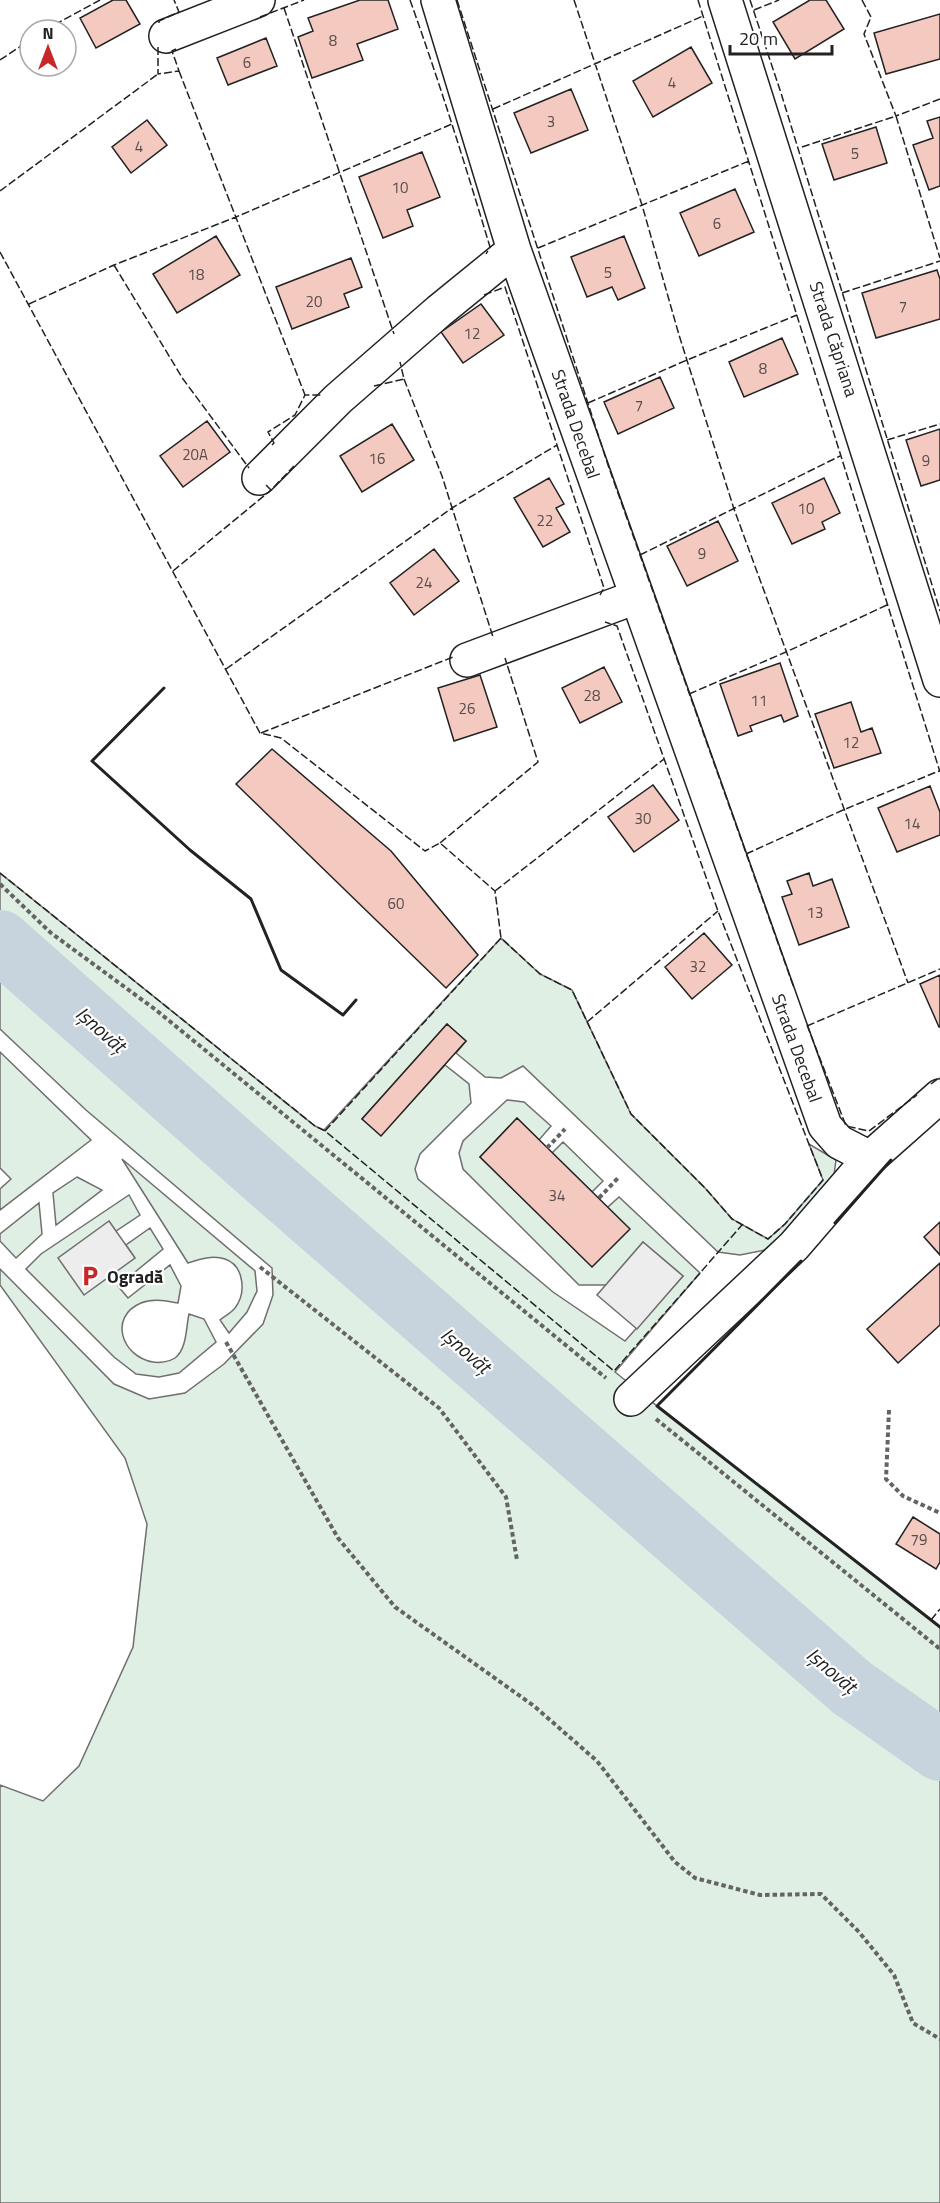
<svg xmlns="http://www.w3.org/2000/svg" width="940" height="2203" viewBox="0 0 940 2203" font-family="'Titillium Web',sans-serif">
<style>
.green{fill:#e0efe3;stroke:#6f6f6f;stroke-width:1.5}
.parking{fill:#ededed;stroke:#6f6f6f;stroke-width:1.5}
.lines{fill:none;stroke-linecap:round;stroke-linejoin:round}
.river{stroke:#c7d3dd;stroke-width:62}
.building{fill:#f3c9c0;stroke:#222;stroke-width:1.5}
.minor-casing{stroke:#222;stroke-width:36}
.path{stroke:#646464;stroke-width:4;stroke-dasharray:4.5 3;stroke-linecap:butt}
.minor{stroke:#fff;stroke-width:33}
.fence{stroke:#222;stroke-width:1.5;stroke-dasharray:8 3;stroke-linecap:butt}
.wall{stroke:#222;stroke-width:3}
.labels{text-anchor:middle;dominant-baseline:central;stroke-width:4.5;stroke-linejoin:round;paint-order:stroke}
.number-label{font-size:15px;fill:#564c4a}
.street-label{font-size:18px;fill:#222;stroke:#fff}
.poi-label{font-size:18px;font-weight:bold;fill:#222;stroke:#fff;text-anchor:start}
.water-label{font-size:20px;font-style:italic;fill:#222;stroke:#fff}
</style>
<rect width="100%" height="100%" fill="#fff"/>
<!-- green -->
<path class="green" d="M0,873L315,1126L324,1130L501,938L540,974L572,990L631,1114L706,1189L732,1219L768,1239L785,1224L823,1180L809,1144L836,1160L834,1175L771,1249L740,1255L718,1252L523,1066L501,1078L485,1077L456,1053L466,1041L447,1024L362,1119L381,1135L445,1065L469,1084L471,1103L420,1154L415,1169L418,1179L553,1292L625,1341L683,1276L643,1242L606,1285H579L463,1169L459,1153L463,1141L507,1100L524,1102L551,1126L539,1140L517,1118L480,1157L592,1266L608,1207L619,1197L700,1273L615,1372L657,1406L940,1627V2203H0V1785L43,1801L79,1766L133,1647L147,1524L125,1458L0,1285V1269L114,1384L149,1399L185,1393L224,1364L263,1324L273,1295L272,1268L86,1110L0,1029Z
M0,1052L91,1140L0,1210V1189L11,1179L0,1168Z
M563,1142L603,1181L592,1192L552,1153Z
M122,1159L255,1271L257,1291L247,1312L229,1333L220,1320C225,1316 231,1313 235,1308C246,1294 245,1266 225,1259C213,1255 200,1259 188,1263Z
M77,1177L102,1190L56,1225L53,1193Z
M129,1195L140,1215L116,1231L108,1222L135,1258L126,1245L150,1228L163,1249L118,1286L128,1298L170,1265L181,1286L178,1303C166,1301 153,1298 141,1303C108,1317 122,1357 153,1362C159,1363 169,1362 175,1358C187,1349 186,1327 189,1314L204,1319L216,1342L179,1373L159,1377L136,1374L114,1357L26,1269L41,1254Z
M39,1203L42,1234L16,1258L0,1241V1234Z"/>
<!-- parking -->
<path class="parking" d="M109,1221L135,1258L84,1295L58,1258Z
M643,1242L683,1276L637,1329L597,1295Z"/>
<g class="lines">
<!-- river -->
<path class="river" d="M0,941L260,1171L852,1688L940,1750"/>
</g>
<!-- building -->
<path class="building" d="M113,0H126L140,24L96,48L80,18Z
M360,0H388L398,29L357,44L363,60L312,78L298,37L313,31L308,18Z
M810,0H826L844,29L795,59L773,22Z
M940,14V59L886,74L874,33Z
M266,38L277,66L228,85L217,58Z
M691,47L712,83L653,117L633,81Z
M571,89L588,130L531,153L514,113Z
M940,117V186L929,190L913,145L933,138L927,121Z
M147,120L167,145L131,173L112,147Z
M876,127L887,163L834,180L822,144Z
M422,152L440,197L407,210L413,226L383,238L359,177Z
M735,189L754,232L699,256L680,213Z
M216,236L240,275L177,313L153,274Z
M624,236L645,288L618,300L612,287L587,297L571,257Z
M351,258L362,287L344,294L349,307L292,329L276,287Z
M937,270L940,279V319L876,338L862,293Z
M481,304L504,335L463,363L441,332Z
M782,338L798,374L744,397L729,362Z
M660,377L674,408L618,434L604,402Z
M207,421L230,452L183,487L160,456Z
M392,424L414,460L362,492L340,456Z
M940,429V480L921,486L906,440Z
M549,478L564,504L556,508L570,532L543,547L514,498Z
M824,478L840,513L822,522L825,529L792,544L772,503Z
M718,521L738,561L687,586L667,546Z
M434,549L459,581L414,615L390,583Z
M780,663L798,716L784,722L781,715L750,726L752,731L738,736L720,684Z
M604,667L622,702L580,723L562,688Z
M480,675L497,727L454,741L438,688Z
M851,702L861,732L872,728L881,753L834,768L815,714Z
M272,749L391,851L478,955L446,988L236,784Z
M653,785L679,820L634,852L608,817Z
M930,786L940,812V835L897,852L878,808Z
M809,873L813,886L832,879L849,927L799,945L782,897L792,894L787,881Z
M704,933L732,965L692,999L665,967Z
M940,975V1027H939L920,984Z
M447,1024L466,1041L381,1136L362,1119Z
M517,1118L630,1229L592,1267L480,1157Z
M940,1222V1255L924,1237Z
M940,1263V1325L898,1363L867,1329Z
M913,1517L940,1534V1562L936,1569L896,1544Z"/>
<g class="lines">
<defs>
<path id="minor" d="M438,0L514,250L825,1126L839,1142L870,1158
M725,0L940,680
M166,36L258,0
M259,478L338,399L439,311L514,250
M467,660L636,597
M631,1399L794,1246L870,1158L940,1096"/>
</defs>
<!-- minor casing -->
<use href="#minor" class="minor-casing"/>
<!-- path -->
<path class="path" d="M0,884L51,933L156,1010L606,1378
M547,1148L565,1129
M599,1198L619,1177
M260,1267L439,1408L506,1497L517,1560
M226,1342L338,1538L395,1607L534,1706L597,1761L675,1862L695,1878L760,1895L821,1894L859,1932L894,1975L913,2023L940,2039
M889,1410L886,1479L903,1496L940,1513
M656,1419L940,1649"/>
<!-- minor -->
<use href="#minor" class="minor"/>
<!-- fence -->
<path class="fence" d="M410,0C439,81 465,164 490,247L486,254
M457,0L608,465L794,988
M574,0L642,205L679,335L734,509L908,983
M698,0L940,772
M750,0L781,93L940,611
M862,0L871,17L864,34L896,116L940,99
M284,8L394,334
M754,10L779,0
M260,17L304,0
M159,23V21L179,12L174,0
M45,30L100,0
M158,47V74L179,71L172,51L176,49
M0,60L30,40
M179,71L305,395
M493,109L703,16
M802,147L896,116L940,258
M0,191L158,74
M538,248L749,161
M0,252L260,733L281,738L425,851L440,843L495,891L501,938
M114,265L183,379L249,468
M842,293L940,261
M484,295L505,287L604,588L600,595
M29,304L114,265L236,217L452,124
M404,379L442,476L493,637
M374,386L404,379L400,362
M588,403L687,360L797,315
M887,440L940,424
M272,445L274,443L268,432L295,415L305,395H322
M266,485L271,490L294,466
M640,555L840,456
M173,571L271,490
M226,669L452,508L557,445
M689,694L786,652L887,605
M261,733L453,657
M440,843L538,762L505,658
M746,854L843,810L939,771
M0,873L315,1126L325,1131L614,1371L742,1225
M495,891L664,759
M587,1022L718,911
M807,1025L846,1126L869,1131L917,1095
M807,1026L940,969
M931,1084L940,1077
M325,1131L501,938L540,974L572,990L631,1114L706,1189L732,1219L768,1239L785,1224L823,1180L718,911L617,626L605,622
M931,1620L940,1609"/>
<!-- wall -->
<path class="wall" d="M164,688L92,761L190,850L251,899L281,970L343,1015L356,1000
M835,1223L891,1160
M801,1261L657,1406L940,1627"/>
</g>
<!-- icons -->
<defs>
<symbol id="parking-bare" viewBox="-9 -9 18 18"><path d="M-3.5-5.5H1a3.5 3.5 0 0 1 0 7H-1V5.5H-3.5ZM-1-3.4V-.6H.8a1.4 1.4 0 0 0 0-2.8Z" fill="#c62828" stroke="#fff" stroke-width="2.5" paint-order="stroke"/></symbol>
</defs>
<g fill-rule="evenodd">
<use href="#parking-bare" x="75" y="1261" width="30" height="30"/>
</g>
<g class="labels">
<!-- number labels -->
<g class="number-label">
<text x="333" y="40">8</text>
<text x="247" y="62">6</text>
<text x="672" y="82">4</text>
<text x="551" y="121">3</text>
<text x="139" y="146">4</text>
<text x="855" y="153">5</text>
<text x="400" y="187">10</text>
<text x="717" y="223">6</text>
<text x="608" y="272">5</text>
<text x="196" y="274">18</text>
<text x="314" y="301">20</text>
<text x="903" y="306">7</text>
<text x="472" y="333">12</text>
<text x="763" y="368">8</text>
<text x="639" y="405">7</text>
<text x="195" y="454">20A</text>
<text x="377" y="458">16</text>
<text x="926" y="460">9</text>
<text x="806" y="508">10</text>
<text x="545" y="520">22</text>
<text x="702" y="553">9</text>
<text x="424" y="582">24</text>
<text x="592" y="695">28</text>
<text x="759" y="700">11</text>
<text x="467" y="708">26</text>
<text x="851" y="742">12</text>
<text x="643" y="818">30</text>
<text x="912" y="823">14</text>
<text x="396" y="903">60</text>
<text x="815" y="912">13</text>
<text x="698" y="966">32</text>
<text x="557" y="1195">34</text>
<text x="919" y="1539">79</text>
</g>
<!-- street labels -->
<g class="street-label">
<text transform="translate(834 339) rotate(72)">Strada Căpriana</text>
<text transform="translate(576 424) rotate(71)">Strada Decebal</text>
<text transform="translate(797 1048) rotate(70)">Strada Decebal</text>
</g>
<!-- poi labels -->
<g class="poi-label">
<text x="107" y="1276">Ogradă</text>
</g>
<!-- water labels -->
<g class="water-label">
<text transform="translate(101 1029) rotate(41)">Ișnovăț</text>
<text transform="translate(466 1350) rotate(41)">Ișnovăț</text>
<text transform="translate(832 1670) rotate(40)">Ișnovăț</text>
</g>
</g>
<!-- north arrow -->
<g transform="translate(48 48)"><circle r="28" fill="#ffffff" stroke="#a7a7a7" stroke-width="1.5"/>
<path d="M0-4.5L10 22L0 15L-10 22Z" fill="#c62828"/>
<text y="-9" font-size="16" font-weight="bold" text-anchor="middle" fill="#222222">N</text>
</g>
<!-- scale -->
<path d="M730 45v9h102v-9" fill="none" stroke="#222222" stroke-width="3"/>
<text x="739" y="45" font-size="18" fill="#222222" stroke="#ffffff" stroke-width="4.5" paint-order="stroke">20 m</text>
</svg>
